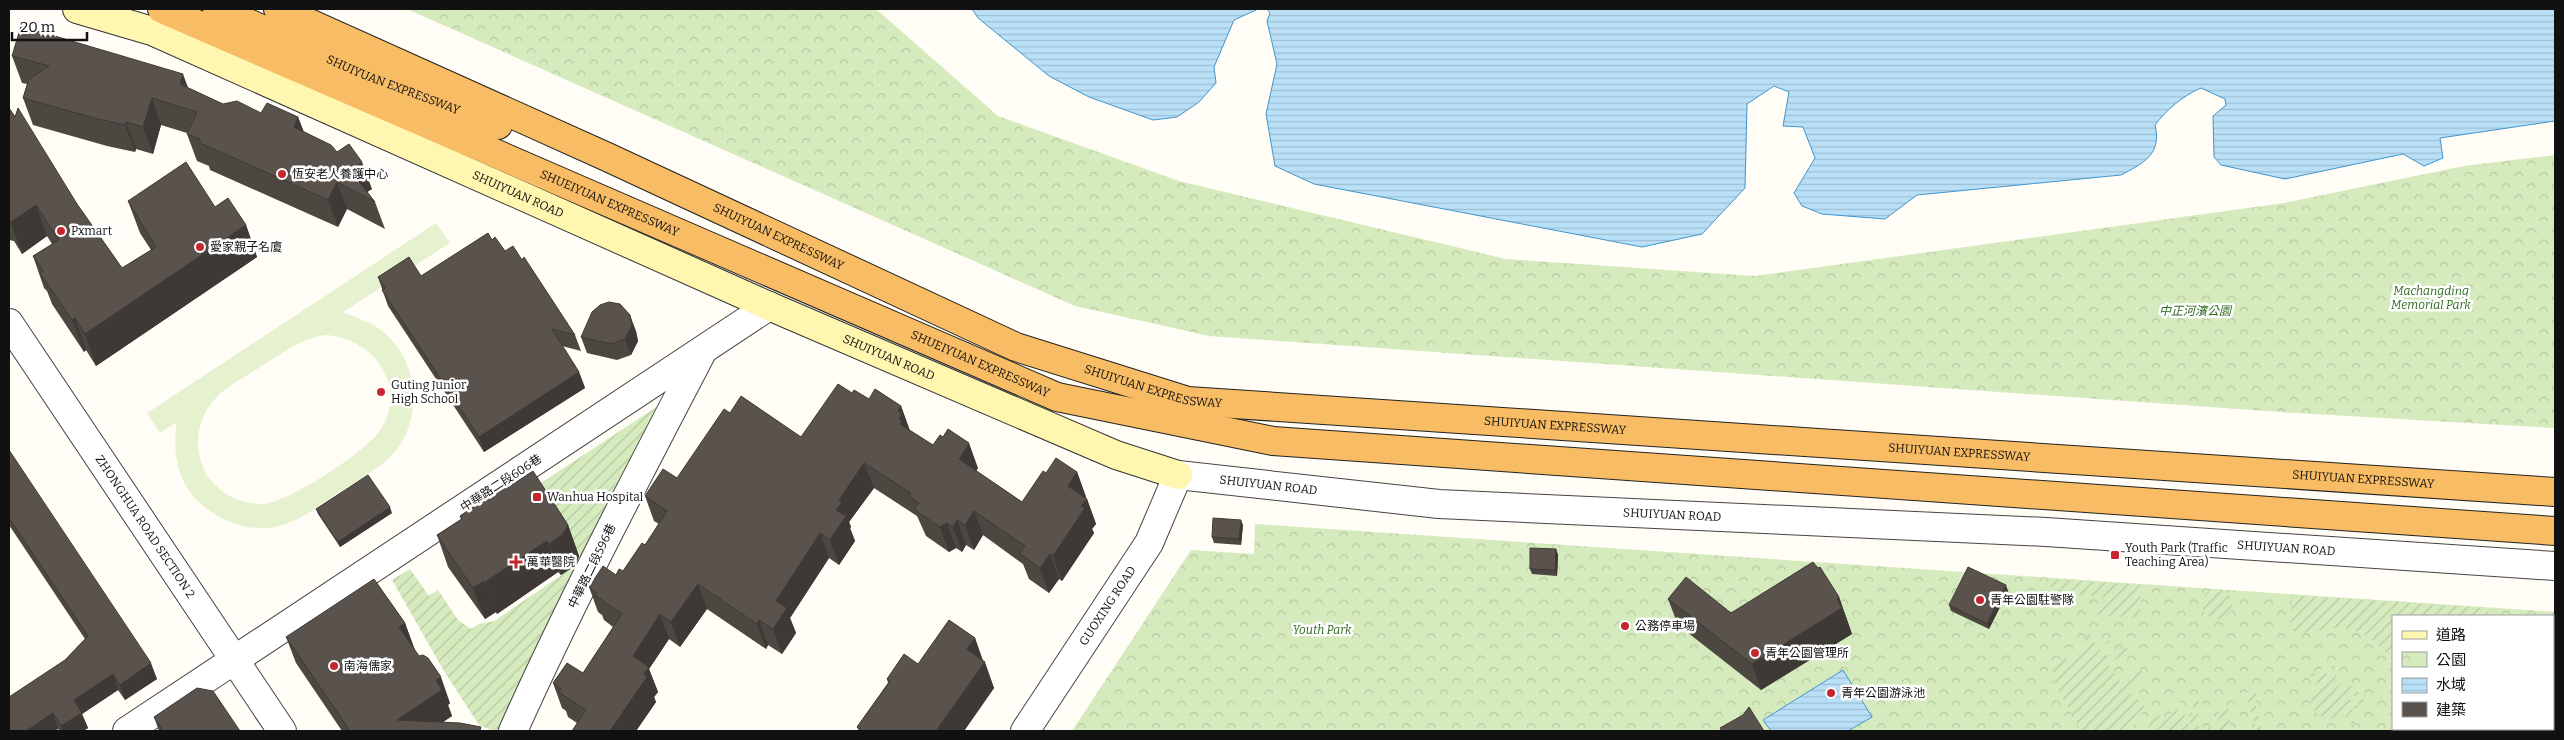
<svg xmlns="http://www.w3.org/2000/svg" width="2564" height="740" viewBox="0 0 2564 740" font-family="Bitter,'Noto Sans TC',serif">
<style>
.park{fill:url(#park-crowns);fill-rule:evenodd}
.garden{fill:url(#garden-furrows)}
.pitch{fill:#e6f2cf;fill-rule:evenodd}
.water{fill:url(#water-rules);stroke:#3f96cf}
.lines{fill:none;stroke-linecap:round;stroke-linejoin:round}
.minor-casing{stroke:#444;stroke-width:30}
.tertiary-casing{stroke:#444;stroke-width:30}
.secondary-casing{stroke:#333;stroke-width:30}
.trunk-casing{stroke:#222;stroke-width:30}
.minor{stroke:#fff;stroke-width:28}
.tertiary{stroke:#fff;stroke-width:28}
.secondary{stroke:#fff6b0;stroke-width:28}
.trunk{stroke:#f7bc64;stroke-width:28}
.wall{fill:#4d4742}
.shaded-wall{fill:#3f3936}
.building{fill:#5a524d;stroke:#3f3936}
.poi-dot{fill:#c4262e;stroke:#fff;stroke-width:2}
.labels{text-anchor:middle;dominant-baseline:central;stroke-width:5;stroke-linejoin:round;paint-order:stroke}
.street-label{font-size:12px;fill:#111;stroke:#fff}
.poi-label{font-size:12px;fill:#111;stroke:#fff;text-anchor:start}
.park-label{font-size:12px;font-style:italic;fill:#2f6b1f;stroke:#fff}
</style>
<defs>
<pattern id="park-crowns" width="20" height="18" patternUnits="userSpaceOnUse" patternTransform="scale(1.25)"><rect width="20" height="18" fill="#d5ebbd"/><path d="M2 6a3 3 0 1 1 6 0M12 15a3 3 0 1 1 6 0" fill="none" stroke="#b6c8a1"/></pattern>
<pattern id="garden-furrows" width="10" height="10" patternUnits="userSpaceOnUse" patternTransform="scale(1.25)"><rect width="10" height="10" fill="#d5ebbd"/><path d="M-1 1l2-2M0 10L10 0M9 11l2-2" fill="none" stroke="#b6c8a1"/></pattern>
<pattern id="water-rules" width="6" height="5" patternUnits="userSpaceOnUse" patternTransform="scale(1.25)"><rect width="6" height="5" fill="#b9e0f7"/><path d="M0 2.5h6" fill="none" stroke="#9ebfd3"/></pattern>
</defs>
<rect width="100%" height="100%" fill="#fffdf5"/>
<!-- park -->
<path class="park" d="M407,9H876L998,116L1179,181L1506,259L1755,276L2284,203L2464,166L2555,155V428L2296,413L1209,336L1075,306Z
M1255,524L2555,612V731H1072L1191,550L1254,554ZM2393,616H2553V729H2393Z"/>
<!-- garden -->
<path class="garden" d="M658,406L582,558L535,487Z
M578,564L503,729L491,730L479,725L444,671L392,580L410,569L429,596L438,590L458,620L471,629L479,624L494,621Z
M2052,579L2141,585L2140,618L2097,615L2103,596L2050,594Z
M2202 604a15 15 0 1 1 30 0a15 15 0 1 1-30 0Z
M2292,595L2488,608L2489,616H2393V661C2380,644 2364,630 2341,628C2325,626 2300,640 2290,628Z
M2089,632L2095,644L2109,639L2110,642L2098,647L2103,657L2127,648L2129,652L2107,664L2122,685L2140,669L2146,675L2128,692L2146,707L2130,731H2081L2054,682L2052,668L2064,657L2074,662Z
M2332,666H2338L2334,685H2336L2340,678L2343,680L2336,691L2337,693L2350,675L2354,678L2349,684L2351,687L2360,682L2363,686L2349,693L2365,691V694L2348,697V700L2365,699V702L2355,703V705L2364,707L2363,711L2350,707L2355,713L2351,712L2348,715L2355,722L2352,725L2343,714C2321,730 2299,701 2319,686L2310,675L2313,672L2316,677L2322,675L2321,668L2326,667L2327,677H2332Z
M2256,690V707L2262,731H2257L2245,693Z
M2195,698L2199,700L2195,726L2219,728L2218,707L2228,706L2231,731H2146L2156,714L2168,719L2177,699L2180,701L2177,711L2185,714L2183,723L2189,725Z"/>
<!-- pitch -->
<path class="pitch" d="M436,223L450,243L343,312C356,318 369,321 381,330C417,357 424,414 397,449C381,469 357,481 336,494C316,508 295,525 269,528C242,530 219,520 200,503C177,483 172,451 177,422L160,433L147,413ZM326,335C373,338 408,385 381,429C368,451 286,504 262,504C240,504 222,495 209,478C192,454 195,419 216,398C228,385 247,376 262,366C283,353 301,338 326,335Z
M2553,673H2555V731H2482V729H2553Z"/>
<!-- water -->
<path class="water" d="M972,9H1258L1234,20L1214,67L1216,83L1199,102L1177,117L1153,120L1089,97L1049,76L978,18Z
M1267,9H2555V121L2440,138L2443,158L2424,166L2403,154L2285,179L2221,165L2214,157L2213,116L2226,105L2225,99L2201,88C2184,95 2166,110 2155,125C2162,154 2144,163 2121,175L1917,195L1885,219L1822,214L1802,206L1794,193L1815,158L1803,127L1783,126L1789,92L1774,86L1747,104L1745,188L1702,234L1642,247L1314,184L1275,166L1266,114L1277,64L1267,21L1270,13Z
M1843,670L1872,717L1848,731H1771L1763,720Z"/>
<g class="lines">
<defs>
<g id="minor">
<path d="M127,731L769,306"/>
<path d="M513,731C571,602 637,477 702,352"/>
<path id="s1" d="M1025,731L1149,543L1178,475"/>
</g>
<g id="tertiary">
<path id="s2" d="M9,323L282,731"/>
<path id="s3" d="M1178,475L1439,504L2046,532L2555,566"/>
</g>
<g id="secondary">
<path id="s4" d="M77,9L152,31L769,306L1116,455L1178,475"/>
</g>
<g id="trunk">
<path id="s5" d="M162,9L1057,397L1273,441L2555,531"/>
<path id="s6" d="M217,9L362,74L498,125"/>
<path id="s7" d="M278,9L605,156L1016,347L1188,401L2555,492"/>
</g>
</defs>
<!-- minor casing -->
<use href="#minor" class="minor-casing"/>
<!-- tertiary casing -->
<use href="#tertiary" class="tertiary-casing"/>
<!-- secondary casing -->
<use href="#secondary" class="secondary-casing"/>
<!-- trunk casing -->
<use href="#trunk" class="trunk-casing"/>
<!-- minor -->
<use href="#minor" class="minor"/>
<!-- tertiary -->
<use href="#tertiary" class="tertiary"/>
<!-- secondary -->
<use href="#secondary" class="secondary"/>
<!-- trunk -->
<use href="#trunk" class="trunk"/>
</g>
<!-- wall -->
<path class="wall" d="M12,56L188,88L223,104L261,113L298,117L304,132L337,152L372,189L367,192L375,202L385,229L347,209L338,227L210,170L209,166L197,161L187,134V133L161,125L153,154L136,149L135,152L107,146L33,125L23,98L27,84L22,83Z
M9,108L122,268L151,250L140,233L128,201L215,207L246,225L257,257L96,366L86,350L84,352L52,304L47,291L44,288L33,256L52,244L47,236L22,254L14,241L9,240Z
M492,240L505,251L522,260L575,335L581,351L562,346L579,372L585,388L484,452L388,306L378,277L421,276Z
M636,331L638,341L631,355L617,360L587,353L581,337Z
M852,393L869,399L901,406L910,431L933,445L978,468L976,471L1022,502L1046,473L1077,472L1086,497L1085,498L1087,499L1096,524L1092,529L1094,533L1062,581L1059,579L1049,593L1029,579L1023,564L983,535L974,550L966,545L962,552L956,548L949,552L926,536L917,516L874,488L849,522L851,527L850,528L855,541L839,565L829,558L790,618L796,633L782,654L768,645L766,649L707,609L680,647L669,639L649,669L658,692L654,697L656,702L636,731H572L577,723L568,717L566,711L562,708L553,683L583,673L613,627L604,620L602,615L598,612L589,587L623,571L645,545L659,524L654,521L645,496L677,478L730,413L801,437Z
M9,450L157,679L125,700L118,690L82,714L88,728L83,731H60L58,729L9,731L65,660L85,639L9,525Z
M507,488L568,525L579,556L575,566L561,575L558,572L497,614L496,612L485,619L448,567L437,535L461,519L460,516Z
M316,509L392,513L340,547L318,514Z
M1243,525L1241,545L1214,543L1212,537Z
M1556,549L1558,555L1557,576L1532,574L1530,569Z
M2008,591L1989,629L1951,611L1949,605Z
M1839,597L1852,634L1761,690L1678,625L1668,599L1731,613Z
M405,623L414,649L450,703L448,705L452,716L443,722L483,731H342L296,663L286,637Z
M975,638L983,661L994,688L964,731H859L857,727L888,683L887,679Z
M154,717L240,731H159Z"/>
<!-- shaded-wall -->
<path class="shaded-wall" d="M183,74L193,101L180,84Z
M152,98L161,125L153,154L143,127Z
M298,117L308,144L294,127Z
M126,122L136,149L135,152L125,125Z
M362,162L372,189L362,195L350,170Z
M337,182L347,209L338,227L328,200Z
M36,205L47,236L22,254L11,222Z
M246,225L257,257L96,366L85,334Z
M630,315L636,331L638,341L631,355L625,339Z
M75,318L86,350L84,352L72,320Z
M579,372L585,388L484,452L479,437Z
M901,406L910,431L900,424L898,411Z
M969,443L978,468L968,484L959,459Z
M864,463L874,488L849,522L851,527L850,528L855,541L839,565L830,540L839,500Z
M1077,472L1086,497L1077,511L1068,486Z
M1087,499L1096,524L1092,529L1094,533L1062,581L1053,556L1081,506Z
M390,507L392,513L340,547L338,542Z
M974,511L983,535L974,550L965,525Z
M957,520L966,545L962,552L953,527Z
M1241,520L1243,525L1241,545L1239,539Z
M947,523L956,548L949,552L940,527Z
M568,525L579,556L575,566L561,575L549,544Z
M820,533L829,558L790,618L796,633L782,654L773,629L776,601Z
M547,541L558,572L497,614L485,582Z
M1556,549L1558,555L1557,576L1555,570Z
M1050,554L1059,579L1049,593L1040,568Z
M484,581L496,612L485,619L473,588Z
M698,584L707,609L680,647L671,622Z
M2006,585L2008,591L1989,629L1987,624Z
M1839,597L1852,634L1761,690L1752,664Z
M660,614L669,639L649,669L658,692L654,697L656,702L636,731H610L633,656Z
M759,620L768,645L766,649L757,624Z
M405,623L415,650L399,627Z
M975,638L984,664L985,662L994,688L964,731H936L967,649Z
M151,663L157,679L125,700L120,685Z
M113,674L118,690L82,714L88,728L83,731H63L61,726L74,700Z
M441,677L450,703L448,705L452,716L429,731L397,720L436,680Z
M53,713L58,729L55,731H26Z"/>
<!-- building -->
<path class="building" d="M21,26L183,74L180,84L223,104L237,101L261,113L267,103L298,117L294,127L331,145L337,152L349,144L362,162L350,170L375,202L337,182L328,200L200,143V139L187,134L197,112L152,98L143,127L126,122L125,125L98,119L23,98L29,79L49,66L12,56Z
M9,108L15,117L18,108L77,204L122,268L156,247L128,201L186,162L215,207L228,198L246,225L85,334L75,318L72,320L40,273L43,271L33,256L59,240L36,205L11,222L9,219Z
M488,233L492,240L495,237L505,251L513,246L522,260L524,257L575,335L552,329L579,372L479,437L382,290L385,288L378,277L409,257L421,276Z
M609,302L620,304L630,315L632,325L625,339L611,344L581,337L592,312L600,305Z
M838,384L852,393L854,390L869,399L875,389L901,406L898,411L902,414L899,419L902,421L900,424L933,445L940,435L943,437L948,429L969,443L959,459L1022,502L1043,471L1046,473L1056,458L1077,472L1068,486L1087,499L1081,506L1085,508L1053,556L1050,554L1040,568L1020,554L1025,546L974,511L965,525L957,520L953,527L947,523L940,527L916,511L915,508L919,503L909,496L911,493L864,463L839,500L842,502L836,510L846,516L830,540L820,533L776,601L787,608L773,629L759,620L757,624L698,584L671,622L660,614L633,656L649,667L644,674L647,677L610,731H572L586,710L559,692L561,689L553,683L567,663L583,673L622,614L595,595L597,593L589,587L603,566L616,575L619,569L623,571L642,543L645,545L667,511L645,496L663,469L677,478L724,409L730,413L741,396L801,437Z
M9,450L151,663L120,685L113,674L74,700L82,713L61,726L53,713L26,731H9V697L65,660L88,636L9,518Z
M533,471L568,525L563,534L549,544L547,541L485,582L484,581L473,588L437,535L462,519L460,516L505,485L507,488Z
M368,475L390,507L338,542L316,509Z
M1213,518L1241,520L1239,539L1212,537Z
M1530,548L1556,549L1555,570L1530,569Z
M1813,562L1818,568L1820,567L1839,597L1837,599L1842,608L1752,664L1668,599L1686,577L1731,613Z
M1968,567L2006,585L1987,624L1949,605Z
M374,579L405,623L399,627L419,656L423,655L428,658L441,677L436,680L442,690L397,720L460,723L481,727L480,731H350L286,637Z
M949,620L975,638L967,649L985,662L936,731H863L857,727L890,681L887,679L904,654L918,664Z
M197,688L213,691L240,731H163L154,717Z
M1749,707L1764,731H1722L1720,728L1743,715Z"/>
<!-- markers -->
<g class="poi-dot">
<circle cx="282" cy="174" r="5"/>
<circle cx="61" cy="231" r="5"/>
<circle cx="200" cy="247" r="5"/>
<circle cx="381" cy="392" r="5"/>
<rect x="532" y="492" width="10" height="10" rx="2.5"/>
<rect x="2110" y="550" width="10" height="10" rx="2.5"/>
<path d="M513.5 554.5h5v5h5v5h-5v5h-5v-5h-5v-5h5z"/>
<circle cx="1980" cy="600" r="5"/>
<circle cx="1625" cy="626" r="5"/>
<circle cx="1755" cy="653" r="5"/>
<circle cx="334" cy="666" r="5"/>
<circle cx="1831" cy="693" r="5"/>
</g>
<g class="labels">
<!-- street labels -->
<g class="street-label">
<text stroke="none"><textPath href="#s6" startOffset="192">SHUIYUAN EXPRESSWAY</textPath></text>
<text stroke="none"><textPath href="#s4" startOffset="479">SHUIYUAN ROAD</textPath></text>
<text stroke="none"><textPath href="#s5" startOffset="488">SHUEIYUAN EXPRESSWAY</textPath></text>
<text stroke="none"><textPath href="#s7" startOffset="550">SHUIYUAN EXPRESSWAY</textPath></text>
<text stroke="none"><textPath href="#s4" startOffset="884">SHUIYUAN ROAD</textPath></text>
<text stroke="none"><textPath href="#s5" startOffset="892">SHUEIYUAN EXPRESSWAY</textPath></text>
<text stroke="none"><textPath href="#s7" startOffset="955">SHUIYUAN EXPRESSWAY</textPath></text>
<text stroke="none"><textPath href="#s7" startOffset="1360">SHUIYUAN EXPRESSWAY</textPath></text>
<text stroke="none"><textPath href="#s7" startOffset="1765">SHUIYUAN EXPRESSWAY</textPath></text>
<text stroke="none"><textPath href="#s7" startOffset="2170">SHUIYUAN EXPRESSWAY</textPath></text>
<text transform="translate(501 483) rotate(-33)">中華路二段606巷</text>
<text stroke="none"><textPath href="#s3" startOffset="91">SHUIYUAN ROAD</textPath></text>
<text stroke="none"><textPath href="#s3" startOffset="496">SHUIYUAN ROAD</textPath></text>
<text stroke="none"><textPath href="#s2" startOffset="245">ZHONGHUA ROAD SECTION 2</textPath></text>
<text stroke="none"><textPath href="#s3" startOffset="1111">SHUIYUAN ROAD</textPath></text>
<text transform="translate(592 566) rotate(-64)">中華路二段596巷</text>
<text stroke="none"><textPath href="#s1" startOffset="150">GUOXING ROAD</textPath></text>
</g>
<!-- poi labels -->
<g class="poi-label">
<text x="292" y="174">恆安老人養護中心</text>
<text x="71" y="231">Pxmart</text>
<text x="210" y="247">愛家親子名廈</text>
<text x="391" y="385">Guting Junior<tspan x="391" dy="14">High School</tspan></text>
<text x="547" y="497">Wanhua Hospital</text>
<text x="2125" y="548">Youth Park (Traffic<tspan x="2125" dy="14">Teaching Area)</tspan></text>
<text x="527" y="562">萬華醫院</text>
<text x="1990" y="600">青年公園駐警隊</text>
<text x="1635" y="626">公務停車場</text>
<text x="1765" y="653">青年公園管理所</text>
<text x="344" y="666">南海儒家</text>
<text x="1841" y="693">青年公園游泳池</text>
</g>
<!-- park labels -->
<g class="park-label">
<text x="2431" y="291">Machangding<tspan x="2431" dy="14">Memorial Park</tspan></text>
<text x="2195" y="311">中正河濱公園</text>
<text x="1322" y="630">Youth Park</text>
</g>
</g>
<!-- border -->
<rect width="2564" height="740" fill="none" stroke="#111111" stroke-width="20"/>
<!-- legend -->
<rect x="2392" y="615" width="162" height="115" fill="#ffffff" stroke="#a0a0a0"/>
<rect x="2402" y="631" width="25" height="8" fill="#fff6b0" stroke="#a0a0a0"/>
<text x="2436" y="640" font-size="15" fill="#111111">道路</text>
<rect x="2402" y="652" width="25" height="15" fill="url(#park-crowns)" stroke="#a0a0a0"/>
<text x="2436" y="665" font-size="15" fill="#111111">公園</text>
<rect x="2402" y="678" width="25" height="15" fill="url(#water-rules)" stroke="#a0a0a0"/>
<text x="2436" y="690" font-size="15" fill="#111111">水域</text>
<rect x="2402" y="702" width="25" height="15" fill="#5a524d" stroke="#a0a0a0"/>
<text x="2436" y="715" font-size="15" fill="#111111">建築</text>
<!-- scale -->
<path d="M12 32v8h75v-8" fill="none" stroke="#111111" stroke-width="2.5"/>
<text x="20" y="32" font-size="15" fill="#111111" stroke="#ffffff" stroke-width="4" paint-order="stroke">20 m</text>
</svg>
